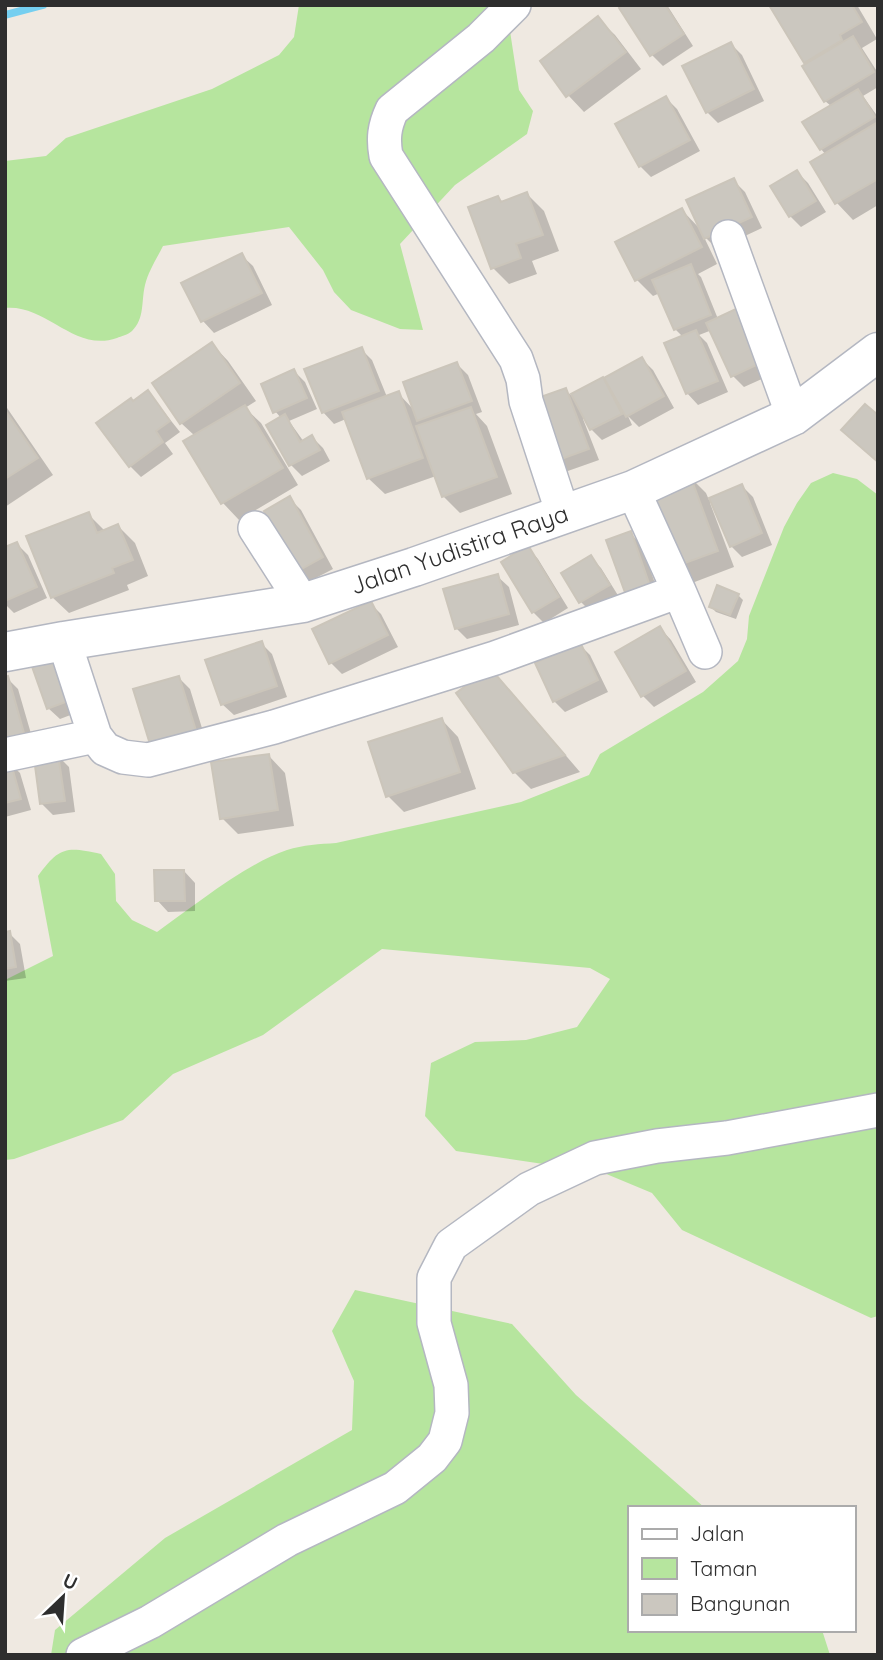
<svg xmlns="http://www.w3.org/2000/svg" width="883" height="1660" viewBox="0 0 883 1660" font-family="Quicksand,sans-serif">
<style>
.green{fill:#b6e59e}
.shadow{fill:#0003}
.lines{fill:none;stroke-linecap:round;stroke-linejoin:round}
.stream{stroke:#75cff0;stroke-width:8}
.building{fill:#cbc7bf;stroke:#cbc5ba;stroke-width:2}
.minor-casing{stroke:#b4b7c1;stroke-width:36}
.tertiary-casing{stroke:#b4b7c1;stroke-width:41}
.minor{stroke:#fff;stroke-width:33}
.tertiary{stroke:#fff;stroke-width:38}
.labels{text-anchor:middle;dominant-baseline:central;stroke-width:5;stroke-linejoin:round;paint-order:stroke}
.street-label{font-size:24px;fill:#2e2e2e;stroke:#fff}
</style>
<rect width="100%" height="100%" fill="#efe9e1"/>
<!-- green -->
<path class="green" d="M299,5H506L519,90L533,111L527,134L455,185L400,244L423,330L400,329L351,310L334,292L323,270L289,227L163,246C157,258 148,272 145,285C141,302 145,318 132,331C128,335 121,336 117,338C74,353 47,304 5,308V161L46,156L66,138L212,89L279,55L294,37Z
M833,473L857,479L878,495V1316L871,1318L682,1230L652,1193L604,1173L456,1151L425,1116L431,1063L475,1042L526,1040L577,1027L610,979L590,968L382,949L263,1035L173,1074L123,1120L14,1159L5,1160V980L53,956L38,876C59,847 66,846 101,854L115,874L116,901L132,920L157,932C194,906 245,864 287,850C303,845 320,844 336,843L521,802L589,775L600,754L703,692L738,661L747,639L749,616L784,527L797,503L811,483Z
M355,1290L512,1324L576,1395L705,1508H629V1630H822L830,1655H51L55,1630L165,1538L352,1430L354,1381L332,1331Z"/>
<!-- shadow -->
<path class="shadow" d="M626,5H667L693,46L663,66L652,55Z
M771,5H857L877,39L862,48L878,73V87L863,96L878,117V205L853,220L837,203L813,163L826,155L821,149L831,106L825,101L808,65Z
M598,19L615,35L641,69L584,112L568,95Z
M731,44L742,55L764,101L718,123L707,112Z
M666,98L677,109L700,151L651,177L640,166L617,124Z
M797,172L808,183L826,212L801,227L790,216Z
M734,181L745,192L762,228L717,249L703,235L717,264L698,274L701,277L718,319L775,373L744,387L733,376L712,330L699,335L707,343L728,392L698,405L687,393L683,337L675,329L660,293L653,296L637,280L682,210L702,231Z
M527,194L544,211L559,251L532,261L537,274L509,284L493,268L498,198L503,203Z
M241,255L253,266L272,305L214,333L203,321L184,283Z
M212,344L228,361L256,401L245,408L261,423L298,485L239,520L223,503L186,441L195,436L181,423Z
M361,349L372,360L387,397L398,393L414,410L457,364L468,375L482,412L476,414L487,426L512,494L460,513L443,496L436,476L385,494L368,478L346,419L334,424L323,412Z
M642,359L653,370L674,408L639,427L628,416L632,425L602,440L591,429L585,418L583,419L599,460L565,472L554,461L565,390L572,396Z
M294,371L305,382L317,409L289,421L304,442L312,437L323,448L330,461L302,476L291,465L281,418L275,411Z
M148,392L180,432L165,443L173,454L141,477L130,466L133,403Z
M5,405L53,475L5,507Z
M690,477L706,493L709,500L742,486L753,497L772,545L742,557L731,546L713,502L710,503L734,567L692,583L676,566Z
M290,499L301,510L333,569L310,581L299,570Z
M88,514L105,531L118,526L135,543L148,576L127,585L129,590L69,613L52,597Z
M630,533L641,544L661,600L608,541Z
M17,544L28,555L47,598L14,613L5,604V549Z
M527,547L538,559L568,608L544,623L533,612Z
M590,557L601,568L619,597L592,613L581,602L563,574Z
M497,576L509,587L519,625L467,639L456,628Z
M738,595L743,600L736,619L716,612L711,607Z
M370,603L381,614L398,647L342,674L331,663Z
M660,628L671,640L696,682L654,707L643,696Z
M261,643L272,654L287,697L234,715L222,704Z
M579,644L590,655L608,692L565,712L554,701Z
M31,659L81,711L60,719L48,708Z
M7,678L18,689L34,744L5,752Z
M179,678L190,689L209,751L165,764Z
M507,687L580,772L531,789L514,772Z
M442,720L458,737L476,789L404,812L388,796Z
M58,756L69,767L75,812L53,815L42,804Z
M269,756L285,773L294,826L238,834L222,818Z
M9,762L20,773L31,810L5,817V763Z
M184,871L195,883V911L168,912L157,900Z
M5,933H9L20,944L26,978L5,981Z"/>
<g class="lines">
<!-- stream -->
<path class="stream" d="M5,15L43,5"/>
</g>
<!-- building -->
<path class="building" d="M622,5H665L684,34L650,56L619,8Z
M769,5H852L862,22L840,35L842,40L804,63Z
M598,16L626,52L566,97L540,61Z
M853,36L874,72L824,102L802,66Z
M731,42L754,89L706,113L682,66Z
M858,89L875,117L820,150L802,122Z
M666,96L690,140L639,167L615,124Z
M878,122V179L835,204L810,162Z
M797,170L816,201L789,217L770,186Z
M734,178L752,217L704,239L686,200Z
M527,192L543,235L516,244L521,258L491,269L468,207L498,196L501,202Z
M682,208L702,247L635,281L615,242Z
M242,253L262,293L201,322L181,283Z
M691,264L711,315L674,330L652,280Z
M740,307L765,361L731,377L706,323Z
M696,330L718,381L686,394L664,343Z
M212,342L240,383L180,424L152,383Z
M362,347L379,391L322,413L304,369Z
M642,357L664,396L626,417L604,378Z
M457,362L472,401L417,421L403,382Z
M294,369L307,398L273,413L261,384Z
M603,377L622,414L590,430L571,394Z
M566,388L589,449L553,462L529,401Z
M148,390L170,421L156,431L163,442L129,467L96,423L131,398L133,401Z
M399,391L423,458L367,479L342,412Z
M865,404L878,415V462L841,430Z
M245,405L283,468L221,504L183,441Z
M471,407L497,477L442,497L416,426Z
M5,410L38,458L5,479Z
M285,414L300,442L312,435L320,450L289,466L266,425Z
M690,475L718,551L674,567L646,490Z
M742,484L762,533L730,547L709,498Z
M290,496L323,557L298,571L264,511Z
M89,512L97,533L118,524L133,560L112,568L114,573L51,598L26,536Z
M631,531L651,589L627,598L606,540Z
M17,542L37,587L5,601V547Z
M528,545L559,597L532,613L501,562Z
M591,555L610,585L579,603L561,573Z
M498,574L509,614L455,629L443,589Z
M717,585L739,594L730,615L709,607Z
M371,601L388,635L329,664L312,629Z
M660,626L686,671L641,697L615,652Z
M262,641L277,686L221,705L205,660Z
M580,642L598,680L553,702L535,663Z
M53,649L71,700L47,709L29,658Z
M490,668L565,755L513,773L456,693Z
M8,676L24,733L5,739V677Z
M179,676L199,740L153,754L133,689Z
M442,718L460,772L386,797L368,742Z
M58,754L65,801L40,804L34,758Z
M269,754L278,810L220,819L211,762Z
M10,760L21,799L5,803V761Z
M154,870H184L185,901H155Z
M10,931L16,967L5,969V932Z"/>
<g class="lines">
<defs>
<path id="minor" d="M514,5L481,38L392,110C384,127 383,139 386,156L516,359L523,379L526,401L563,514
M728,237L793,416
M255,528L303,603
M679,591L705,652
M64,641L95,736L105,749L123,757L148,760L274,727L495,658L679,591L633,490
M5,755L95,736
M83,1655L150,1622L287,1540L395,1488L432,1458L445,1441L452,1413L451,1385L434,1323V1278L451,1245L529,1189L595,1158L657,1146L727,1138L878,1110"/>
<path id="tertiary" d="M5,652L64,641L303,603L414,567L633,490L793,416L878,352"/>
</defs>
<!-- minor casing -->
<use href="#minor" class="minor-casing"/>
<!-- tertiary casing -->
<use href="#tertiary" class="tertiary-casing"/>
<!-- minor -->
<use href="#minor" class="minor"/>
<!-- tertiary -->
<use href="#tertiary" class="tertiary"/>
</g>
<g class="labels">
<!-- street labels -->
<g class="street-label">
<text transform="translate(459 549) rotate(-19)">Jalan Yudistira Raya</text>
</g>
</g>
<!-- border -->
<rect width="883" height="1660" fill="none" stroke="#2e2e2e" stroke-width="14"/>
<!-- legend -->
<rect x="628" y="1506" width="228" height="126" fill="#ffffff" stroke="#ababab" stroke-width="2"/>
<rect x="642" y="1529" width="35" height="10" fill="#ffffff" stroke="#ababab" stroke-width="2"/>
<text x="690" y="1541" font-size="21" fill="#2e2e2e">Jalan</text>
<rect x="642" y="1558" width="35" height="21" fill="#b6e59e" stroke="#ababab" stroke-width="2"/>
<text x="690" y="1576" font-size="21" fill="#2e2e2e">Taman</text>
<rect x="642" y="1594" width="35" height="21" fill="#cbc7bf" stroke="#ababab" stroke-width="2"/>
<text x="690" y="1611" font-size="21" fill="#2e2e2e">Bangunan</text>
<!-- north arrow -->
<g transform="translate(63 1597) rotate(25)" stroke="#ffffff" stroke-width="5" paint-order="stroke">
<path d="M0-5L12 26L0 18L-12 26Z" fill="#2e2e2e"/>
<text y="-10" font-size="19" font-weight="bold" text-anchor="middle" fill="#2e2e2e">U</text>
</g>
</svg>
